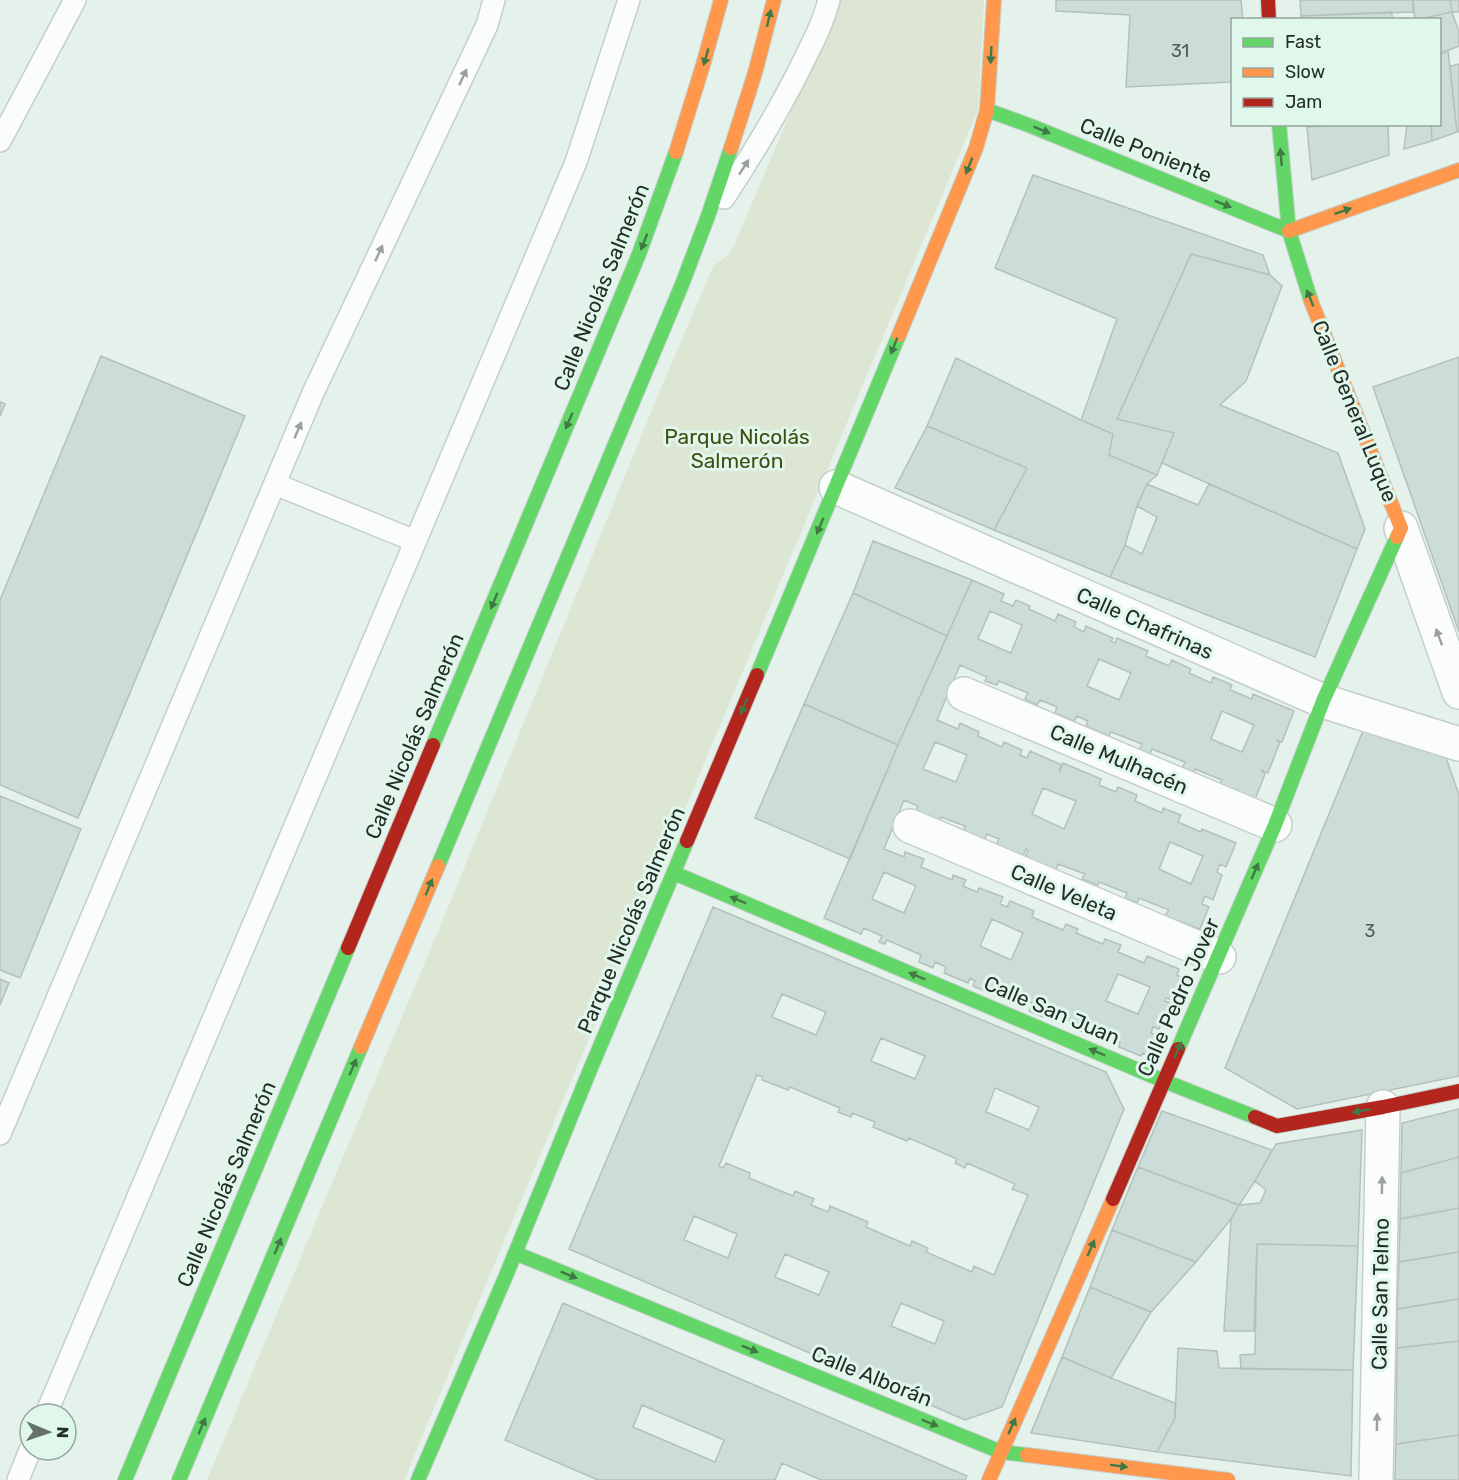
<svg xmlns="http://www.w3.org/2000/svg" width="1459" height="1480" viewBox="0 0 1459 1480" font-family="Rubik,sans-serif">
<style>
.green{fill:#dde6d3}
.building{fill:#ccdcd8;stroke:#b5c0bd;stroke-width:1.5;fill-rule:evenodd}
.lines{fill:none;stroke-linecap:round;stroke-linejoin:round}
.lane-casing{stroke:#c4cfca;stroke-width:24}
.street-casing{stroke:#c4cfca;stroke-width:36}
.fast-casing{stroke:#c4cfca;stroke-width:16}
.slow-casing{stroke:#c4cfca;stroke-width:16}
.jam-casing{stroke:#c4cfca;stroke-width:16}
.lane{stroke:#fbfdfc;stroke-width:21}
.street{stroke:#fbfdfc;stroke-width:33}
.fast{stroke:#63d668;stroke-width:14}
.slow{stroke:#ff974d;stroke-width:14}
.jam{stroke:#b3261e;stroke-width:14}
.oneway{fill:#417945}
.oneway2{fill:#9b9f9d}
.labels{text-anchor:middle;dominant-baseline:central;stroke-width:6;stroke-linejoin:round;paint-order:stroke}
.number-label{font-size:18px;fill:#505a56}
.street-label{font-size:21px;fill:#252d29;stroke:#e0f7ec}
.park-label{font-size:21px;fill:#434d12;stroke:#e0f7ec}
</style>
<rect width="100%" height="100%" fill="#e5f2ec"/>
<!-- green -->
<path class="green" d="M839,0H984L978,110L404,1480H207L444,917L658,395L713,266L727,256L734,246L804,80L835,13Z"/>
<!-- building -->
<path class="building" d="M1056,0H1241L1243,20H1232V82L1126,87L1130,15L1056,11Z
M1300,0H1413V12L1301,16Z
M1413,0H1450L1452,12L1415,20Z
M1450,0H1459V12H1452Z
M1392,12V20H1302L1301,16Z
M1452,12L1459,32V46L1440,54V20H1429L1428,17Z
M1448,50L1457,132L1432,141L1431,124H1440V54Z
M1459,64V132H1457L1450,66Z
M1307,124H1346L1307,127Z
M1346,124H1388L1389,155L1312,180L1307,127Z
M1407,124H1431L1432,141L1404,149Z
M1033,175L1263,255L1270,275L1191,254L1117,419L1174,433L1157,475L1109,455L1113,434L1081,420L1117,319L995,268Z
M1191,254L1270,275L1282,286L1246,381L1220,405L1338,453L1365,529L1357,549L1162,463L1174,433L1117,419Z
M101,356L245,416L78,818L0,785V600Z
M1459,357V632L1373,387Z
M956,358L1081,420L1113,434L1109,455L1157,475L1147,484L1137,506L1125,545L1110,577L994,530L1027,468L927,426Z
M0,402L5,404L0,416Z
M927,426L1027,468L994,530L895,488Z
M1147,484L1198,505L1209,484L1357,549L1315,657L1110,577L1125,545L1142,554L1157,517L1137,506Z
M873,541L972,580L947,636L853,593Z
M972,580L1004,594L1001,601L1013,606L1016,600L1030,606L1029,609L1055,621L1058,614L1076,622L1074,627L1084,632L1086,626L1113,638L1111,641L1115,643L1117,638L1148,651L1146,656L1169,666L1172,660L1191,669L1189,673L1211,683L1213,677L1232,685L1230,690L1252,699L1253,694L1294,711L1282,742L1276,740L1280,742L1268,773L1261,770L1265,774L1254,802L1219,788L1222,780L1195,769L1193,774L1182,769L1185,762L1152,749L1150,754L1139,750L1142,744L1111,732L1109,736L1086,726L1088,721L1077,716L1074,721L1055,713L1057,707L1040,700L1037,705L1025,699L1028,693L999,681L997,685L985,681L987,677L960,665L937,720L958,729L960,723L979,732L978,736L1002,747L1004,742L1022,750L1020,755L1027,758L1030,751L1062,765L1059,770L1060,771L1063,763L1101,779L1099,785L1116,792L1118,787L1137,795L1135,801L1162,813L1163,808L1181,815L1178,822L1201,832L1202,829L1236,843L1226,867L1220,864L1217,872L1222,875L1213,900L1205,896L1202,904L1209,907L1200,929L1165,916L1169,910L1139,898L1137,903L1125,898L1127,893L1099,882L1098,885L1082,879L1085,874L1058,864L1056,870L1025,857L1028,851L1026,849L1023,856L996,845L999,839L987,834L984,840L963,832L965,826L941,817L939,821L916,812L918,806L904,800L884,849L904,857L905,852L924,859L921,867L952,880L953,875L966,880L963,886L977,892L979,888L1003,897L1000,904L1007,907L1010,901L1034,911L1032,917L1063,930L1066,924L1078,929L1076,933L1103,944L1105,939L1121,945L1118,952L1144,963L1147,956L1179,969L1177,975L1181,977L1172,1000L1166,998L1165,1001L1170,1003L1159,1029L1153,1027L1151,1033L1157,1035L1148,1056L1143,1053L1141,1056L1119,1047L1120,1042L1085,1027L1083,1032L1073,1028L1075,1023L1045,1011L1043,1017L1029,1011L1032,1003L1003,990L1000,997L973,986L975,981L970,978L968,983L944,973L946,967L935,962L933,968L919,962L921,955L887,940L885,944L879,942L882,936L864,928L861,934L824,918L898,745ZM990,611L1022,625L1011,653L978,639ZM1099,659L1131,673L1119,700L1087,686ZM1222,711L1254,725L1242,752L1211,739ZM935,742L967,755L956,782L923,769ZM1043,788L1076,801L1064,829L1032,814ZM1170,842L1203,856L1191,884L1159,869ZM884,872L916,886L904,913L872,899ZM992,919L1023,933L1011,960L980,946ZM1118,974L1150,987L1138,1014L1106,1001Z
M853,593L947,636L898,745L804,704Z
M804,704L898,745L850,859L755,818Z
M1365,726L1443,749L1459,795V1076L1297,1109L1225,1068Z
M0,796L81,829L20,978L0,970Z
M713,907L1106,1072L1124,1109L1002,1407L965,1420L569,1249ZM782,994L826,1012L816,1035L772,1017ZM881,1038L925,1056L915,1079L871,1061ZM757,1075L763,1077L762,1080L788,1090L790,1087L840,1108L838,1112L851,1117L852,1113L875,1122L873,1127L907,1141L909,1138L957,1159L955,1163L965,1168L967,1163L1015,1184L1012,1189L1028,1195L994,1275L974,1266L972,1272L926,1252L928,1248L912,1241L910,1246L866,1227L868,1222L830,1206L828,1212L811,1205L814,1199L795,1191L793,1196L749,1178L750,1173L726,1163L723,1168L719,1166ZM995,1088L1039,1107L1029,1130L986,1112ZM694,1216L737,1234L728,1258L684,1240ZM785,1254L829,1272L819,1295L775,1277ZM901,1303L944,1321L935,1344L891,1326Z
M0,979L9,983L0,1005Z
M1459,1109V1157L1401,1173L1402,1123Z
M1162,1111L1272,1150L1255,1181L1239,1205L1138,1167Z
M1362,1130L1358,1246L1257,1244L1254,1331H1224L1231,1219L1239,1205L1260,1203L1266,1190L1255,1181L1276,1144Z
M1459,1157V1208L1400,1219L1401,1173Z
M1138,1167L1239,1205L1231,1219L1196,1262L1112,1230Z
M1459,1208V1252L1399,1262L1400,1219Z
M1112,1230L1196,1262L1151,1312L1090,1287Z
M1257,1244L1358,1246L1353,1370L1241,1369L1240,1355L1255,1354Z
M1459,1252V1299L1397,1309L1399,1262Z
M1090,1287L1151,1312L1111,1378L1062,1357Z
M1459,1299V1341L1397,1348V1309Z
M563,1303L967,1476L965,1480H821L782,1463L775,1480H598L505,1440ZM642,1405L724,1440L715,1462L633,1427Z
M1459,1341V1435L1396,1444L1397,1348Z
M1178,1348L1217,1351L1219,1368L1353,1370L1351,1476L1157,1452L1175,1418Z
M1062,1357L1111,1378L1175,1403V1418L1157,1452L1031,1433Z
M1459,1435V1480H1395L1396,1444Z"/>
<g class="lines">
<defs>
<path id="lane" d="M0,141L75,0
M724,198C754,152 782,106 806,56C815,38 824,20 829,0
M275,484L415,541
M0,1134L313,393L487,25L494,0
M46,1414L576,162L629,0
M18,1480L30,1450"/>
<path id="street" d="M836,487L1323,701L1459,744
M1401,528L1459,692
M964,694L1275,825
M910,826L1219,957
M1376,1480L1383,1107"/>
<path id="fast" d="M987,110L1031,126L1289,231
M1279,124L1289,231L1311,301
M757,675L899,335
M433,745L639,254L676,152
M438,866L681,287L708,216L731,148
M674,873L1164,1081L1255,1117
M1178,1049L1275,825L1323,701L1397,537
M515,1253L1001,1452L1027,1455
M125,1480L348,948
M179,1480L361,1047
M418,1480L505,1278L590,1070L687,841"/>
<path id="slow" d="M731,148L755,73L774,0
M676,152L703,65L721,0
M1289,231L1459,170
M1311,301L1401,528L1397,537
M899,335L976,148L987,110L994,0
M361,1047L438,866
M1027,1455L1228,1480
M989,1480L1113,1199"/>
<path id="jam" d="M1268,0L1269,20
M687,841L757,675
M348,948L433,745
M1255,1117L1277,1126L1383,1107L1459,1091
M1113,1199L1178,1049"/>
</defs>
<!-- lane casing -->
<use href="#lane" class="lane-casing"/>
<!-- street casing -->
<use href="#street" class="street-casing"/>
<!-- fast casing -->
<use href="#fast" class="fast-casing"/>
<!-- slow casing -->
<use href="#slow" class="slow-casing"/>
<!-- jam casing -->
<use href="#jam" class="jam-casing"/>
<!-- lane -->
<use href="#lane" class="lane"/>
<!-- street -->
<use href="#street" class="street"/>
<!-- fast -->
<use href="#fast" class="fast"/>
<!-- slow -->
<use href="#slow" class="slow"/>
<!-- jam -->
<use href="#jam" class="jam"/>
</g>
<!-- one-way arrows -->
<defs><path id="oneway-solid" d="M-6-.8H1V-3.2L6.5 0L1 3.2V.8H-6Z" transform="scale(1.5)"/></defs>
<g class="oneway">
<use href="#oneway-solid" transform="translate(769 18) rotate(-77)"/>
<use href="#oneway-solid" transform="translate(991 55) rotate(93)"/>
<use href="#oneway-solid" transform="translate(706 57) rotate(106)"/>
<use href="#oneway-solid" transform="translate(1042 130) rotate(22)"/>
<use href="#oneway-solid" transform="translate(1281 157) rotate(-95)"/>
<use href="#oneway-solid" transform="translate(969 166) rotate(112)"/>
<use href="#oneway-solid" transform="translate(1223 204) rotate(22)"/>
<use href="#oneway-solid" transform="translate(1343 211) rotate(-19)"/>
<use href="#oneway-solid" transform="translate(644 242) rotate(111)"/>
<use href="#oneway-solid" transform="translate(1310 298) rotate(-112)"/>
<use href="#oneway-solid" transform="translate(894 346) rotate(112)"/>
<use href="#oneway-solid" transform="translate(569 421) rotate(113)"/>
<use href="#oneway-solid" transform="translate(820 526) rotate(113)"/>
<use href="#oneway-solid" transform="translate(494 601) rotate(113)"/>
<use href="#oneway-solid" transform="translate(744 706) rotate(113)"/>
<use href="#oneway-solid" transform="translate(1255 871) rotate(-67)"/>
<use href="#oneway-solid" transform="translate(429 887) rotate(-67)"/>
<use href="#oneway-solid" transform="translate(738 900) rotate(-157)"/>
<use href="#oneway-solid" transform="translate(917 976) rotate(-157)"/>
<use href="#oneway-solid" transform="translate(1178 1050) rotate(-66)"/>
<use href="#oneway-solid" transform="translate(1097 1052) rotate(-157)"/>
<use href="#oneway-solid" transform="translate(353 1067) rotate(-67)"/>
<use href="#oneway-solid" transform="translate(1361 1111) rotate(170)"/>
<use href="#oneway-solid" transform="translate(278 1246) rotate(-67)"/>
<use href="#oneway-solid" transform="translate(1091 1248) rotate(-66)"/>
<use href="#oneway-solid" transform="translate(569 1275) rotate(22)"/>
<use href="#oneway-solid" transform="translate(750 1349) rotate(22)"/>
<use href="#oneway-solid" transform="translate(930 1423) rotate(22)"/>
<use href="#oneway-solid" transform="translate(202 1426) rotate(-67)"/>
<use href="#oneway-solid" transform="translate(1012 1426) rotate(-66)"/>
<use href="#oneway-solid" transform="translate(1119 1466) rotate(7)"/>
</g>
<g class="oneway2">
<use href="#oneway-solid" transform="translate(463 77) rotate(-65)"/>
<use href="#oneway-solid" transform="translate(744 167) rotate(-57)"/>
<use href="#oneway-solid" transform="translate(379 253) rotate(-65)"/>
<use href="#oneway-solid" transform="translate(298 430) rotate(-67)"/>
<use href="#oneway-solid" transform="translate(1439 637) rotate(-110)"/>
<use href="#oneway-solid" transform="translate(1382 1185) rotate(-89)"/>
<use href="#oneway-solid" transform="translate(1377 1422) rotate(-89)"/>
</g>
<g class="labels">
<!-- number labels -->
<g class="number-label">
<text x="1180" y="51">31</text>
<text x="1370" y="931">3</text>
</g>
<!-- street labels -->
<g class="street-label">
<text transform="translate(1146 150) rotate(22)">Calle Poniente</text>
<text transform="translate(601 287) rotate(-68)">Calle Nicolás Salmerón</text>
<text transform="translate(1355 411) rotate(68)">Calle General Luque</text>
<text transform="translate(1145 623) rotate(24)">Calle Chafrinas</text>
<text transform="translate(414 736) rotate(-67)">Calle Nicolás Salmerón</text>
<text transform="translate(1119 759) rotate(23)">Calle Mulhacén</text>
<text transform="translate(1064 892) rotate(23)">Calle Veleta</text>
<text transform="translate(631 920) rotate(-67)">Parque Nicolás Salmerón</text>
<text transform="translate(1178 997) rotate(-66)">Calle Pedro Jover</text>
<text transform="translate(1052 1010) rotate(23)">Calle San Juan</text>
<text transform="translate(226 1184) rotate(-67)">Calle Nicolás Salmerón</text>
<text transform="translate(1380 1294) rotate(-89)">Calle San Telmo</text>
<text transform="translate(872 1376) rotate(22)">Calle Alborán</text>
</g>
<!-- park labels -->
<g class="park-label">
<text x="737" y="436">Parque Nicolás<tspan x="737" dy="24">Salmerón</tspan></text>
</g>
</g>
<!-- legend -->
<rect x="1231" y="18" width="210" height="108" fill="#e0f7ec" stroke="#95a69e" stroke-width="1.5"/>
<rect x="1243" y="38" width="30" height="9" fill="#63d668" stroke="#95a69e" stroke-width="1.5"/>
<text x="1285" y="48" font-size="18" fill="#252d29">Fast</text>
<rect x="1243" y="68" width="30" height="9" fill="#ff974d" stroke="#95a69e" stroke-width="1.5"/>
<text x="1285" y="78" font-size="18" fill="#252d29">Slow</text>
<rect x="1243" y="98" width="30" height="9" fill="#b3261e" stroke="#95a69e" stroke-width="1.5"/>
<text x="1285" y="108" font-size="18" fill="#252d29">Jam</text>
<!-- north arrow -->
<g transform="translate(48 1432) rotate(92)"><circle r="28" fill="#e0f7ec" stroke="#95a69e" stroke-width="1.5"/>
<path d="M0-4.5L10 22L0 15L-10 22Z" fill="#68726d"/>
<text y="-9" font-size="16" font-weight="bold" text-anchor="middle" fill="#252d29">N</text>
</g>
</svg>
